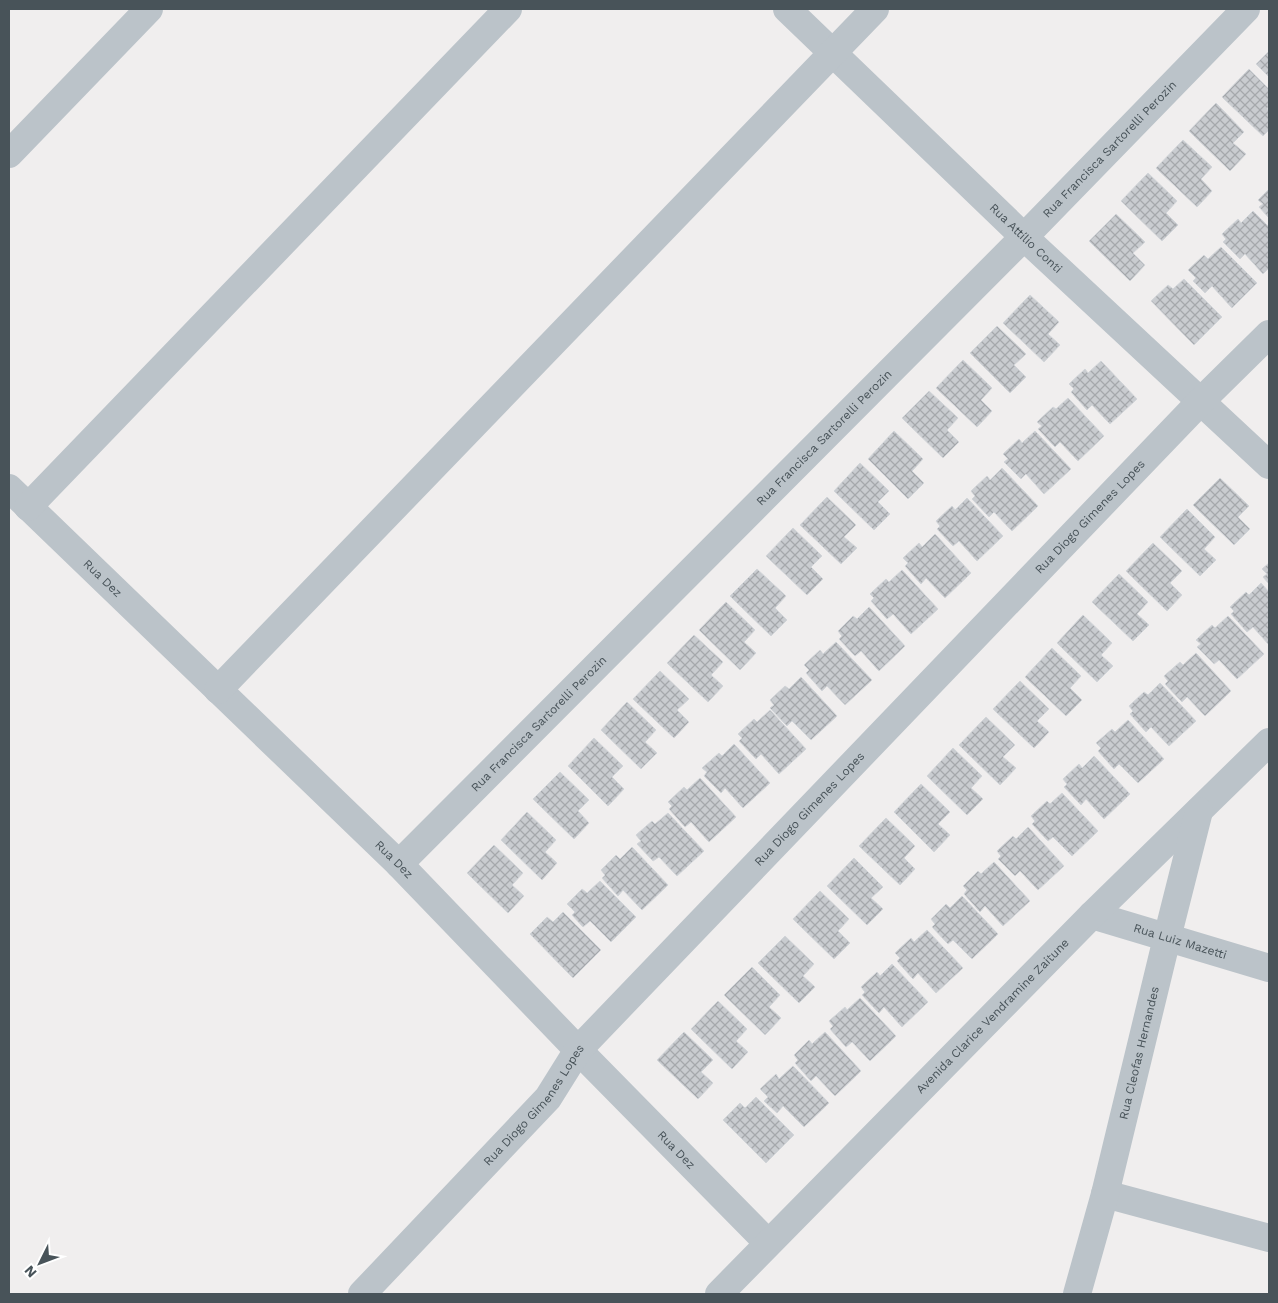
<svg xmlns="http://www.w3.org/2000/svg" width="1278" height="1303" viewBox="0 0 1278 1303" font-family="'Work Sans',sans-serif">
<style>
.building{fill:url(#building-cross-hatch);stroke:#d2d5d9}
.lines{fill:none;stroke-linecap:round;stroke-linejoin:round}
.minor{stroke:#bbc3c9;stroke-width:28}
.labels{text-anchor:middle;dominant-baseline:central;stroke-width:5;stroke-linejoin:round;paint-order:stroke}
.street-label{font-size:12px;fill:#485359;stroke:#fff}
</style>
<defs>
<pattern id="building-cross-hatch" width="8" height="8" patternUnits="userSpaceOnUse" patternTransform="scale(1.25)"><rect width="8" height="8" fill="#c9ccd0"/><path d="M0 0l8 8M0 8l8-8" fill="none" stroke="#a5a8ac"/></pattern>
</defs>
<rect width="100%" height="100%" fill="#f0eeee"/>
<!-- building -->
<path class="building" d="M1269,51V77L1256,64Z
M1249,69L1269,89V106L1267,109L1269,111V130L1263,136L1222,97Z
M1216,103L1244,132L1233,143L1246,154L1230,171L1189,131Z
M1183,140L1212,167L1201,179L1212,191L1197,207L1156,168Z
M1148,173L1177,201L1166,213L1178,225L1162,241L1121,201Z
M1269,189V218L1259,207L1263,204L1258,200Z
M1253,211L1269,227V268L1263,274L1245,254L1240,259L1223,242L1226,239L1222,234L1238,219L1241,223Z
M1116,214L1145,242L1133,253L1145,265L1130,281L1089,241Z
M1221,247L1257,283L1232,308L1212,286L1205,293L1193,281L1196,278L1188,270L1204,255L1208,259Z
M1184,279L1222,317L1194,345L1151,301L1168,285L1173,289Z
M1030,295L1059,322L1048,334L1060,345L1044,362L1003,323Z
M997,326L1026,354L1014,365L1026,377L1010,393L970,353Z
M963,360L992,388L981,400L992,411L977,427L936,388Z
M1101,361L1137,399L1110,424L1092,405L1087,410L1071,392L1074,389L1069,384L1085,369L1088,373Z
M929,391L958,418L947,430L959,442L943,458L902,418Z
M1068,398L1104,436L1078,461L1060,442L1055,447L1038,429L1042,426L1037,422L1053,407L1056,409Z
M894,431L923,459L912,471L924,483L908,499L868,459Z
M1035,431L1071,469L1044,494L1026,474L1021,479L1004,462L1008,459L1003,454L1019,439L1022,443Z
M860,463L889,491L878,502L890,514L874,530L834,491Z
M1002,468L1038,506L1012,531L994,512L989,517L972,499L975,496L971,491L987,476L990,480Z
M1220,478L1249,506L1238,517L1250,529L1234,545L1193,505Z
M827,497L856,525L844,537L857,548L841,564L800,525Z
M967,498L1003,536L977,561L959,541L953,546L937,529L940,526L936,521L952,506L955,510Z
M1187,509L1215,537L1204,549L1216,560L1200,576L1160,537Z
M793,528L822,556L811,567L823,579L807,595L766,556Z
M935,534L971,573L945,598L926,578L921,584L905,566L908,563L903,558L919,543L922,547Z
M1153,543L1182,571L1170,583L1182,595L1167,611L1126,571Z
M1269,563V584L1263,577L1267,574L1262,569Z
M757,569L786,596L775,608L787,620L771,636L730,596Z
M902,570L938,609L911,634L893,614L887,619L871,601L874,598L870,594L886,579L889,582Z
M1119,574L1148,602L1137,614L1149,625L1133,641L1092,602Z
M1261,583L1269,592V645L1253,627L1247,632L1231,614L1234,611L1230,607L1246,592L1249,595Z
M726,602L755,630L744,642L756,653L740,670L699,630Z
M869,607L905,646L879,671L861,651L855,656L839,639L842,636L838,631L853,616L857,619Z
M1083,615L1112,643L1101,655L1113,666L1097,682L1057,643Z
M1228,616L1264,654L1237,679L1219,660L1214,664L1197,647L1201,644L1196,640L1212,625L1215,628Z
M694,635L723,662L711,675L723,686L708,702L667,663Z
M836,642L872,680L845,705L827,686L822,691L806,673L809,670L804,665L820,650L823,654Z
M1052,648L1081,676L1070,688L1082,700L1066,716L1025,677Z
M1196,653L1231,691L1205,716L1187,697L1182,702L1165,684L1168,681L1164,676L1180,662L1183,665Z
M660,671L689,699L677,710L689,722L674,738L633,699Z
M801,677L837,716L811,740L792,721L787,726L770,708L774,705L770,700L785,686L789,689Z
M1020,681L1049,709L1037,721L1049,732L1034,748L993,709Z
M1160,683L1196,721L1169,746L1151,727L1146,732L1130,714L1133,711L1129,706L1144,692L1148,695Z
M627,702L656,730L645,742L657,753L641,769L601,730Z
M770,710L806,749L779,774L761,754L756,759L739,741L742,738L738,734L754,719L757,722Z
M986,717L1015,745L1003,757L1016,768L1000,785L959,745Z
M1128,720L1164,759L1138,783L1119,764L1114,769L1098,751L1101,748L1096,743L1112,729L1115,732Z
M594,738L623,766L612,777L624,789L608,806L568,766Z
M734,744L770,783L743,808L725,788L721,793L704,776L707,772L702,768L719,753L722,756Z
M953,748L982,776L971,788L983,799L967,815L927,776Z
M1094,756L1130,794L1104,819L1086,799L1081,805L1064,787L1067,784L1063,779L1079,764L1082,768Z
M560,772L589,800L578,811L589,823L574,839L533,799Z
M700,778L736,817L709,842L691,822L685,827L669,809L672,806L668,802L684,787L687,790Z
M921,784L950,812L938,824L950,835L934,852L894,812Z
M1062,793L1098,831L1072,856L1053,837L1048,841L1032,824L1035,821L1031,816L1047,801L1050,804Z
M527,812L556,840L545,852L557,863L542,880L501,840Z
M668,813L704,851L677,876L659,857L653,861L637,844L641,841L636,835L652,821L655,824Z
M886,818L915,846L904,858L915,869L900,885L859,846Z
M1028,827L1064,866L1038,890L1020,871L1015,876L998,859L1001,856L997,851L1013,836L1016,839Z
M494,845L523,873L512,885L524,896L508,913L467,873Z
M632,847L668,885L642,910L623,890L618,896L602,878L605,875L601,870L616,855L620,859Z
M854,858L883,887L871,898L883,909L867,925L827,886Z
M994,862L1030,901L1003,926L985,906L980,912L964,894L967,890L963,886L978,871L981,874Z
M600,881L636,917L611,942L590,921L583,927L572,915L575,912L567,904L582,889L587,893Z
M820,891L849,919L838,931L850,943L834,959L793,919Z
M962,896L998,934L972,959L953,940L948,944L932,927L935,924L931,919L946,904L950,908Z
M563,912L601,950L573,978L530,934L547,917L553,922Z
M927,930L963,968L936,993L918,973L913,979L897,961L900,958L895,953L911,938L914,942Z
M785,936L814,964L803,976L815,987L799,1003L758,963Z
M892,964L928,1002L902,1027L884,1007L879,1013L862,995L865,992L861,987L877,972L880,976Z
M752,967L780,995L769,1007L781,1018L765,1035L724,995Z
M860,998L896,1036L870,1061L852,1042L846,1047L830,1029L833,1026L829,1021L845,1007L847,1010Z
M718,1001L747,1029L736,1041L748,1052L732,1069L691,1029Z
M684,1032L713,1060L701,1072L713,1083L698,1099L657,1060Z
M825,1032L861,1071L835,1096L816,1076L811,1081L795,1063L798,1060L794,1055L809,1040L812,1044Z
M793,1066L829,1103L804,1127L783,1106L777,1113L764,1101L768,1097L760,1089L776,1074L779,1079Z
M756,1097L794,1135L766,1163L723,1120L740,1103L745,1108Z"/>
<g class="lines">
<!-- minor -->
<g class="minor">
<path id="s1" d="M787,9L1024,237L1269,465"/>
<path d="M9,154L149,9"/>
<path id="s2" d="M9,488L399,864L578,1050L768,1243"/>
<path d="M28,507L508,9"/>
<path d="M218,690L875,9"/>
<path id="s3" d="M399,864L1024,237L1246,9"/>
<path id="s4" d="M1092,915L1269,968"/>
<path d="M1105,1194L1269,1238"/>
<path id="s5" d="M362,1294L548,1098L578,1050L1201,401L1269,334"/>
<path id="s6" d="M719,1294L1092,915L1269,742"/>
<path id="s7" d="M1077,1294L1105,1194L1167,938L1199,811"/>
</g>
</g>
<g class="labels">
<!-- street labels -->
<g class="street-label">
<text stroke="none"><textPath href="#s3" startOffset="1008">Rua Francisca Sartorelli Perozin</textPath></text>
<text stroke="none"><textPath href="#s1" startOffset="331">Rua Attílio Conti</textPath></text>
<text stroke="none"><textPath href="#s3" startOffset="602">Rua Francisca Sartorelli Perozin</textPath></text>
<text stroke="none"><textPath href="#s5" startOffset="1066">Rua Diogo Gimenes Lopes</textPath></text>
<text stroke="none"><textPath href="#s2" startOffset="130">Rua Dez</textPath></text>
<text stroke="none"><textPath href="#s3" startOffset="198">Rua Francisca Sartorelli Perozin</textPath></text>
<text stroke="none"><textPath href="#s5" startOffset="661">Rua Diogo Gimenes Lopes</textPath></text>
<text stroke="none"><textPath href="#s2" startOffset="535">Rua Dez</textPath></text>
<text stroke="none"><textPath href="#s4" startOffset="92">Rua Luiz Mazetti</textPath></text>
<text stroke="none"><textPath href="#s6" startOffset="390">Avenida Clarice Vendramine Zaitune</textPath></text>
<text stroke="none"><textPath href="#s7" startOffset="249">Rua Cleofas Hernandes</textPath></text>
<text stroke="none"><textPath href="#s5" startOffset="256">Rua Diogo Gimenes Lopes</textPath></text>
<text stroke="none"><textPath href="#s2" startOffset="940">Rua Dez</textPath></text>
</g>
</g>
<!-- border -->
<rect width="1278" height="1303" fill="none" stroke="#485359" stroke-width="20"/>
<!-- north arrow -->
<g transform="translate(40 1263) rotate(228)" stroke="#ffffff" stroke-width="4" paint-order="stroke">
<path d="M0-4L9 19L0 12L-9 19Z" fill="#485359"/>
<text y="-8" font-size="14" font-weight="bold" text-anchor="middle" fill="#485359">N</text>
</g>
</svg>
